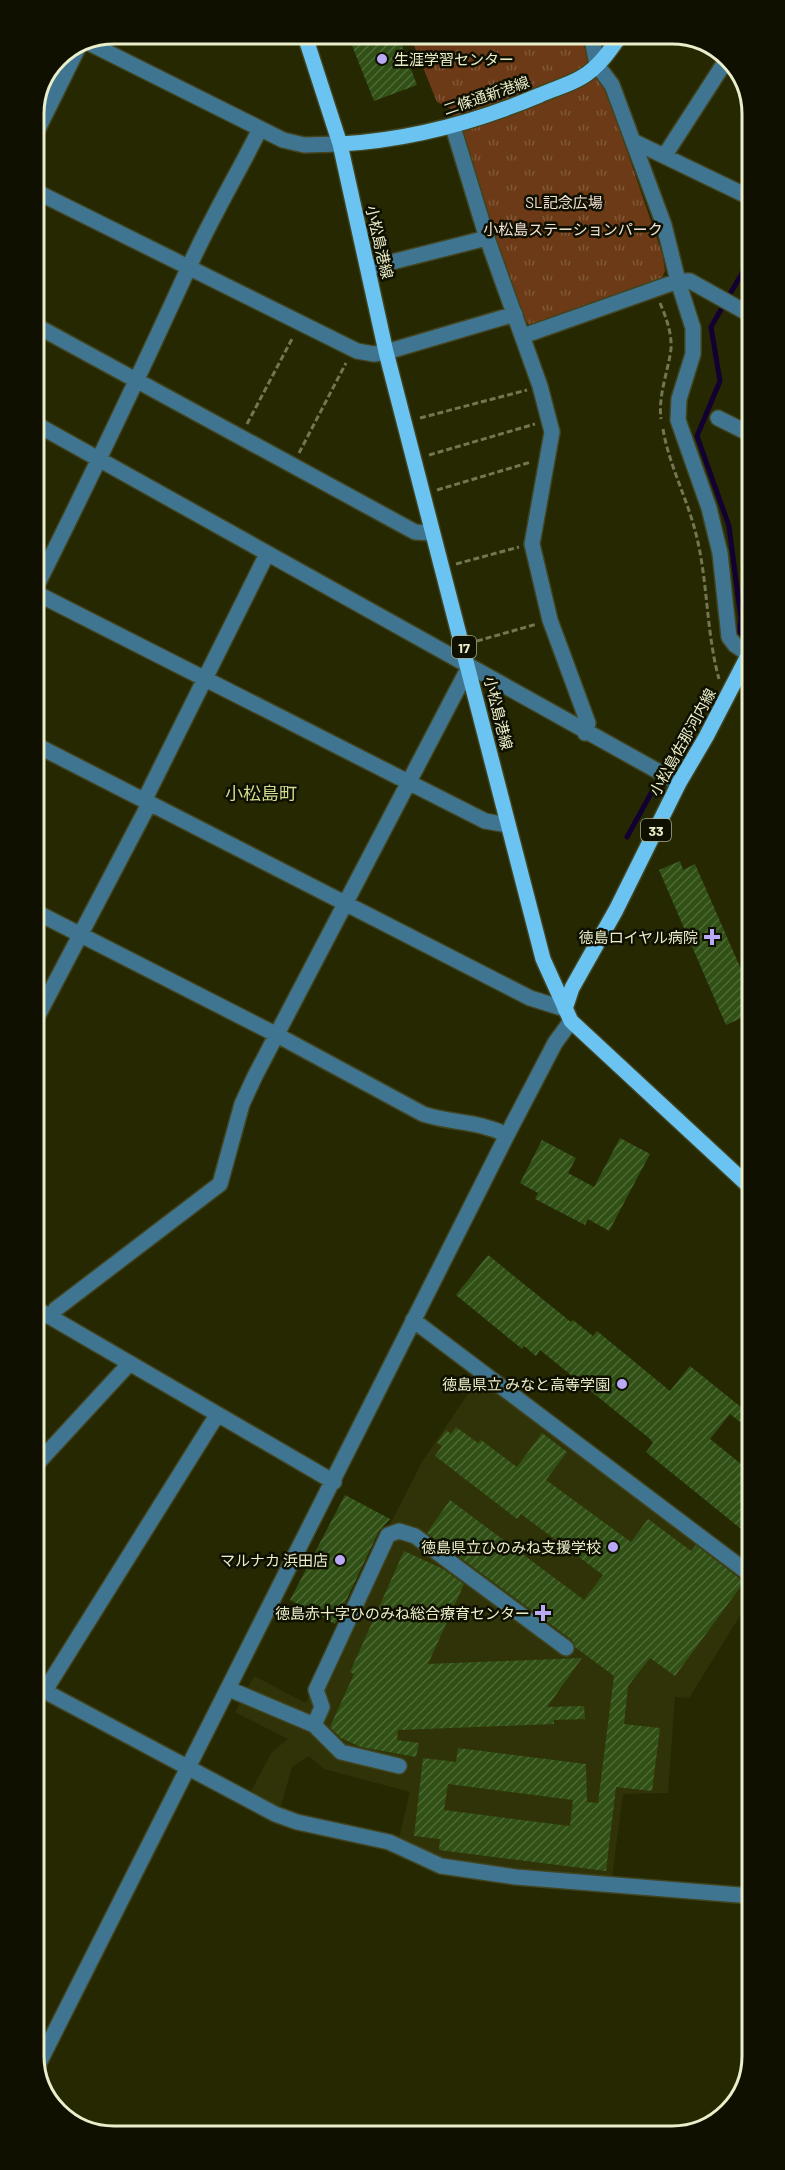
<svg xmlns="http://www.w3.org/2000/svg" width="785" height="2170" viewBox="0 0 785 2170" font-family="Barlow,'Noto Sans JP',sans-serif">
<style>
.built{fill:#303307}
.grass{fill:url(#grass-tufts)}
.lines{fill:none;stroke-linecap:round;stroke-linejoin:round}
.stream{stroke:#110031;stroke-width:5}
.building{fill:url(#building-hatch);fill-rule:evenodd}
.minor-casing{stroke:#41441e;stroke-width:18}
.major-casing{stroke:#41441e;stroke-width:18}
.path{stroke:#737651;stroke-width:3;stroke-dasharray:6 3;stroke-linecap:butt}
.minor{stroke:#407591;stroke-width:15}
.major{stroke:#6ac3f1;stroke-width:15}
.poi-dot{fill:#baaaf6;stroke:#0f1000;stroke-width:2}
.labels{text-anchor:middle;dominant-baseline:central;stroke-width:5;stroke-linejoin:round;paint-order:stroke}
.shield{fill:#0f1000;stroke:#a8ab8d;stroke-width:1.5}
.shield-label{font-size:14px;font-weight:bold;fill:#eaeeca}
.poi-label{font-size:15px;fill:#eaeeca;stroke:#0f1000;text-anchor:end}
.street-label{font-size:15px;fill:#eaeeca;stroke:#0f1000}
.park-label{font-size:15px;fill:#f2e0d4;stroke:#0f1000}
.quarter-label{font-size:18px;fill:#d3da91;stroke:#0f1000}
.rim{fill:none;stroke:#eaeeca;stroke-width:3}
</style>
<defs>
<pattern id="grass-tufts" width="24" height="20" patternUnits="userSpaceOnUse" patternTransform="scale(1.5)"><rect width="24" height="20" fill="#6c3a16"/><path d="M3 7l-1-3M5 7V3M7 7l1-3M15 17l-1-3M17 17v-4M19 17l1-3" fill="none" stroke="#815737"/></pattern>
<pattern id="building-hatch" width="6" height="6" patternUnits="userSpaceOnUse" patternTransform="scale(1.5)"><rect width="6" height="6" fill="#315015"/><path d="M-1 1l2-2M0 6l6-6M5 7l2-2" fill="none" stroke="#4f6a36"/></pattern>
</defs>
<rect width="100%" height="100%" fill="#262802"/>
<!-- built -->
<path class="built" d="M480,1376L751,1581V1598L689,1698L675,1697L668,1793L623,1794L612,1877L442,1861L399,1838L410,1792L324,1769L309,1756L292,1767L280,1809L251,1791L272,1752L288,1739L235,1712L254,1676L306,1703L337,1628L422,1462Z"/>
<!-- grass -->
<path class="grass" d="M409,33H581L589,64L606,90L663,256L665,271L661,280L530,325L522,319L451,109L437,102Z"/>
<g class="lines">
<!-- stream -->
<path class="stream" d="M739,634L741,619L729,526L697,436L720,381L711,327L749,261
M627,837L708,690"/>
</g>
<!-- building -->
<path class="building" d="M347,33H397L417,85L374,101Z
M680,861L683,870L695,864L747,983L750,982V1014L726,1025L659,870Z
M620,1138L650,1154L609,1231L588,1219L585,1225L535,1199L538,1193L520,1183L542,1140L576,1158L568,1173L594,1187Z
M488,1255L571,1322L573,1320L593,1336L597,1331L670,1391L690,1366L747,1412L740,1422L730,1414L710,1439L751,1472V1537L646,1452L653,1443L650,1439L540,1350L536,1356L524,1346L522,1349L456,1295Z
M456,1427L478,1443L481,1440L517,1467L542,1433L567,1452L546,1480L631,1542L648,1519L691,1551L696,1545L744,1582L675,1676L650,1658L628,1686L624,1724L660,1728L652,1791L616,1787L606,1871L439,1850L440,1839L414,1836L423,1758L456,1762L458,1748L586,1764L587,1802L598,1803L614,1676L575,1647L572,1640L427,1533L450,1500L584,1600L603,1575L521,1514L517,1519L435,1456L442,1446L437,1443L446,1430L451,1434ZM448,1784L573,1800L570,1826L444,1810Z
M345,1495L390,1519L379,1531L335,1624L290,1600Z
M404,1551L443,1569L464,1584L428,1664L582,1658L547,1707L584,1706L585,1719L554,1720V1724L398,1730L397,1740L419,1743L416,1757L361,1747L341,1738L330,1727L354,1674L350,1672Z"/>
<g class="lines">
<defs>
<path id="minor" d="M591,33L597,65L612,85L664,225L678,281H690L749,314
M89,43L283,140L304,145L340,144
M453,127L487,238L540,386L552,432L532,544L550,620L588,723L585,733
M33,139L78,48
M635,142L749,197
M665,155L727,59
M33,190L357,351L374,354L386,352L515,314
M368,268L487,238
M33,324L415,532L431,533
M523,336L678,281L693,328V354L679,399L678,420L709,508L720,553L729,637L735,645L750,655
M718,418L750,434
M34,423L679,783
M34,591C88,484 139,376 189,267C210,220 237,175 260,129
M34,592L485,821L508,825
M34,744L530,998L565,1009
M144,801L267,554
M34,911L277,1035L423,1114C453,1124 477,1120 507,1135
M34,1023L149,804
M35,1308L334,1482
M50,1317L56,1309L220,1184L242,1104L255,1076L469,667
M413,1320L751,1575
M35,1466L129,1364
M35,1686L275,1814L297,1822L389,1842L441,1866L516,1877L752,1896
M229,1689L314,1725L341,1752L399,1766
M44,1692L217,1415
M314,1725L322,1707L316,1690L388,1535L399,1531L415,1536L566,1648
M36,2069L507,1135L555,1043L571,1021"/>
<path id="major" d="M304,33L340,144L386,352L543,959L571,1021L751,1188
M340,144C409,140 476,122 540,95C553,89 569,85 582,77C599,67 611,49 622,33
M565,1009L572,988L616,910L679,783L706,737L750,652"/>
</defs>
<!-- minor casing -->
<use href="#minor" class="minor-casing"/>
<!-- major casing -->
<use href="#major" class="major-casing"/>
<!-- path -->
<path class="path" d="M660,303C666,317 672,333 671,349C668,372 658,395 661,419
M420,418L527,390
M247,424L293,337
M663,429C669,465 687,498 696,534C708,581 706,632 719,679
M299,453L346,363
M429,455L535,424
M437,490L531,462
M456,564L519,547
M477,641L537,624"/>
<!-- minor -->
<use href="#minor" class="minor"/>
<!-- major -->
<use href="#major" class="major"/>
</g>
<!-- markers -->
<g class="poi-dot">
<circle cx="382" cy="59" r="6"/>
<path d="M709 928h6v6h6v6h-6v6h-6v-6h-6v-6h6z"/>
<circle cx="622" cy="1384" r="6"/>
<circle cx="613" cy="1547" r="6"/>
<circle cx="340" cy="1560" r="6"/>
<path d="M540 1604h6v6h6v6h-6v6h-6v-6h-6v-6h6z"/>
</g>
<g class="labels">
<!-- shield labels -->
<g class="shield">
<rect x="452" y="636" width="24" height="22" rx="4.5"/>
<rect x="641" y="819" width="30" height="22" rx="4.5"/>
</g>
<g class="shield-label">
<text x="464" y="647">17</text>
<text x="656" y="830">33</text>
</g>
<!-- poi labels -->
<g class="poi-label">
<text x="394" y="59" text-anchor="start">生涯学習センター</text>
<text x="698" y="937">徳島ロイヤル病院</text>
<text x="610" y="1384">徳島県立 みなと高等学園</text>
<text x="601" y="1547">徳島県立ひのみね支援学校</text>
<text x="328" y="1560">マルナカ 浜田店</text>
<text x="530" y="1613">徳島赤十字ひのみね総合療育センター</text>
</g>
<!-- street labels -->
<g class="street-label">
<text transform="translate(486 95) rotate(-19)">二條通新港線</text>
<text transform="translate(380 242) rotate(77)">小松島港線</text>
<text transform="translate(499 713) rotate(76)">小松島港線</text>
<text transform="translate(682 742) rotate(-61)">小松島佐那河内線</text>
</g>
<!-- park labels -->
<g class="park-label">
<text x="564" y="202">SL記念広場</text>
<text x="573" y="229">小松島ステーションパーク</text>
</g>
<!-- quarter labels -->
<g class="quarter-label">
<text x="261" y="793">小松島町</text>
</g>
</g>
<!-- crop -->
<path d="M0 0H785V2170H0ZM114 44H672A70 70 0 0 1 742 114V2056A70 70 0 0 1 672 2126H114A70 70 0 0 1 44 2056V114A70 70 0 0 1 114 44Z" fill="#0f1000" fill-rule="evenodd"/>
<path class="rim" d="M114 44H672A70 70 0 0 1 742 114V2056A70 70 0 0 1 672 2126H114A70 70 0 0 1 44 2056V114A70 70 0 0 1 114 44Z"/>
</svg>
